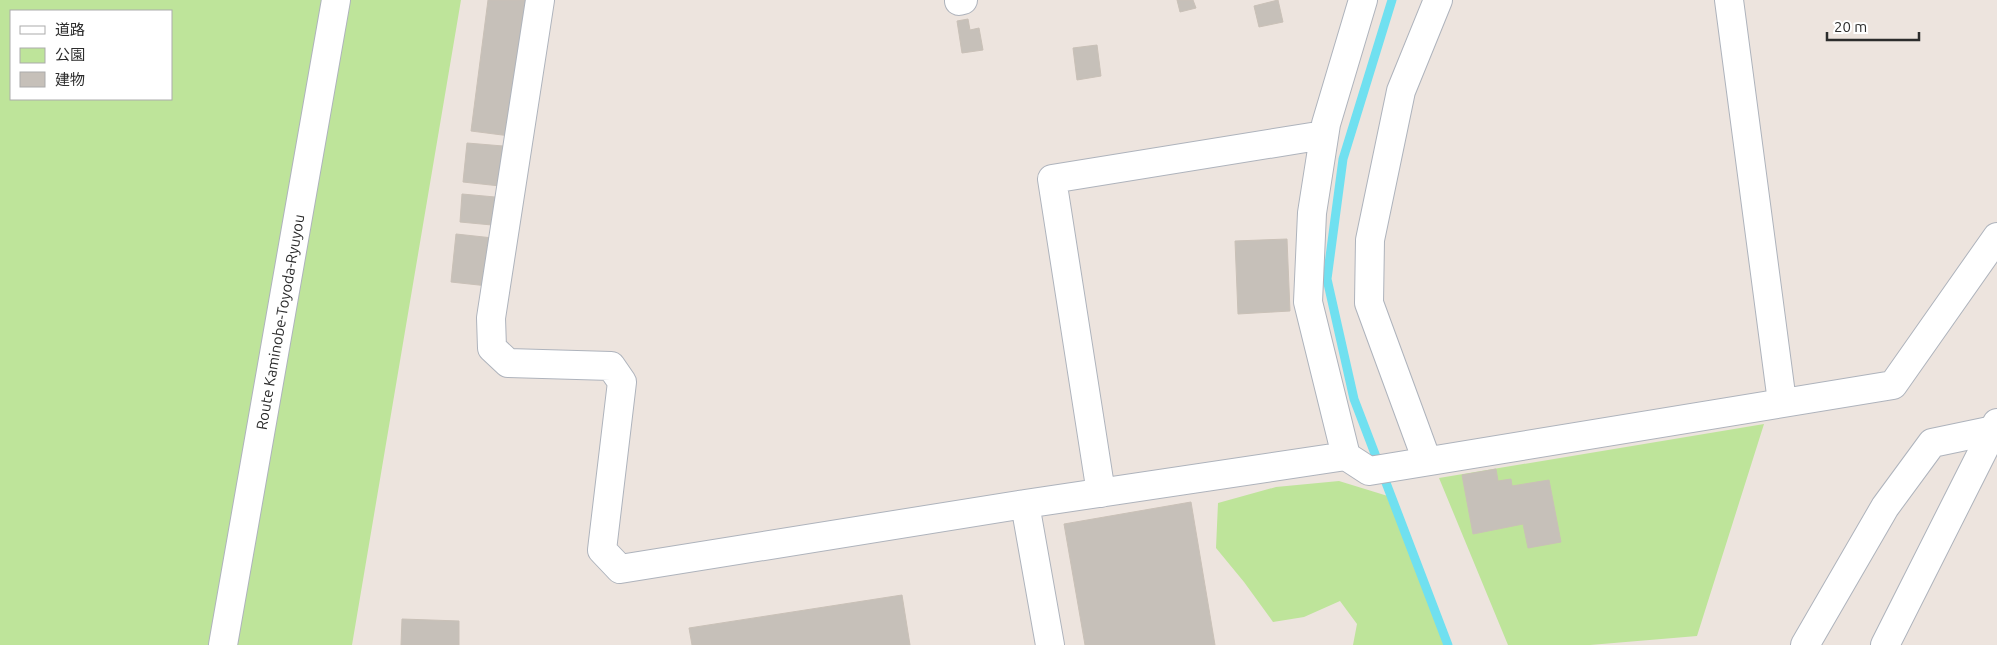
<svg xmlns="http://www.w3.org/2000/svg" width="1997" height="645" viewBox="0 0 1997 645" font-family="Ubuntu,'Noto Sans JP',sans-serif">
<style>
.green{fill:#bee49a;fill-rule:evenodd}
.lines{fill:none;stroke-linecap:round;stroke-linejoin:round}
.stream{stroke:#70e0f0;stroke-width:9}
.building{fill:#c6c0b9;stroke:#c9c0b7}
.minor-casing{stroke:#aeb3bc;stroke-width:30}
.tertiary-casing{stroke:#aeb3bc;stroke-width:30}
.secondary-casing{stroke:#aeb3bc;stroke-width:30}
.minor{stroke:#fff;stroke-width:28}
.tertiary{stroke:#fff;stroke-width:28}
.secondary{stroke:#fff;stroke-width:28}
.labels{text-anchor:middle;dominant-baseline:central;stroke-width:5;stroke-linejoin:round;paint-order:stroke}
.street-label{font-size:15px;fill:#2c2c2c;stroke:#fff}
</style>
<rect width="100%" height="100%" fill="#ede4de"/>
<!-- green -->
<path class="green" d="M0,0H461L352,645H0ZM11,11H171V99H11Z
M1764,424L1697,636L1590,645H1508L1439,478Z
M1339,481L1391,497L1444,645H1353L1357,624L1340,601L1304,617L1273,622L1244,582L1216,548L1218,503L1276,487Z"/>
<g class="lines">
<!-- stream -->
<path class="stream" d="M1392,0L1343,159L1327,279L1354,399L1448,645"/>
</g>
<!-- building -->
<path class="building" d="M488,0H528L510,136L471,131Z
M1177,0H1193L1196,8L1180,12Z
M1278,0L1283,22L1259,27L1254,6Z
M968,19L970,30L979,28L983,50L962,53L957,21Z
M1097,45L1101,76L1077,80L1073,48Z
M467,143L503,146L500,186L463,182Z
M462,194L495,197L492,225L460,222Z
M456,234L493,238L488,286L451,282Z
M1287,239L1290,311L1238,314L1235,241Z
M1496,469L1498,481L1511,479L1512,486L1549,480L1561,542L1528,548L1523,524L1473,534L1462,475Z
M1191,502L1215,645H1085L1064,524Z
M902,595L910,645H692L689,628Z
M402,619L459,621V645H401Z"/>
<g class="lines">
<defs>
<path id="minor" d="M540,0L491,318L492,348L508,363L611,366L622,382L602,550L620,569L1025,504L1346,456L1369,471L1893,385L1997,237
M1729,0L1782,402
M959,1L963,0
M1346,456L1308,302L1312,213L1326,124L1363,0
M1427,461L1369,303L1370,240L1401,91L1438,0
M1101,493L1052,179L1324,135
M1025,504L1050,645
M1805,645L1885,507L1932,443L1994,430"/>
<path id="tertiary" d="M1885,645L1997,423"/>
<path id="secondary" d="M223,645L336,0"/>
</defs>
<!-- minor casing -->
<use href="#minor" class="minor-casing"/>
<!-- tertiary casing -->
<use href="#tertiary" class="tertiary-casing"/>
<!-- secondary casing -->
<use href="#secondary" class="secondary-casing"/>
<!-- minor -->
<use href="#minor" class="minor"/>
<!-- tertiary -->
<use href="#tertiary" class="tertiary"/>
<!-- secondary -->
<use href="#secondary" class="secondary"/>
</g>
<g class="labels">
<!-- street labels -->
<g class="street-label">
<text transform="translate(280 322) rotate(-80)">Route Kaminobe-Toyoda-Ryuyou</text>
</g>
</g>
<!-- legend -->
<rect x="10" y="10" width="162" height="90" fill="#ffffff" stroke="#ababab"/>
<rect x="20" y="26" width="25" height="8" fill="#ffffff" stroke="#ababab"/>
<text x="55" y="35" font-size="15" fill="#2c2c2c">道路</text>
<rect x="20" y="48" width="25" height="15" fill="#bee49a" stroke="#ababab"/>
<text x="55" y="60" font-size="15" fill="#2c2c2c">公園</text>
<rect x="20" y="72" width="25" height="15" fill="#c6c0b9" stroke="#ababab"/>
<text x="55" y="85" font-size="15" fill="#2c2c2c">建物</text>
<!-- scale -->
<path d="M1827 32v8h92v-8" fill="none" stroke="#2c2c2c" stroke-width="2.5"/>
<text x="1834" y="32" font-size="15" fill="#2c2c2c" stroke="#ffffff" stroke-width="4" paint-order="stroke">20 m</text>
</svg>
